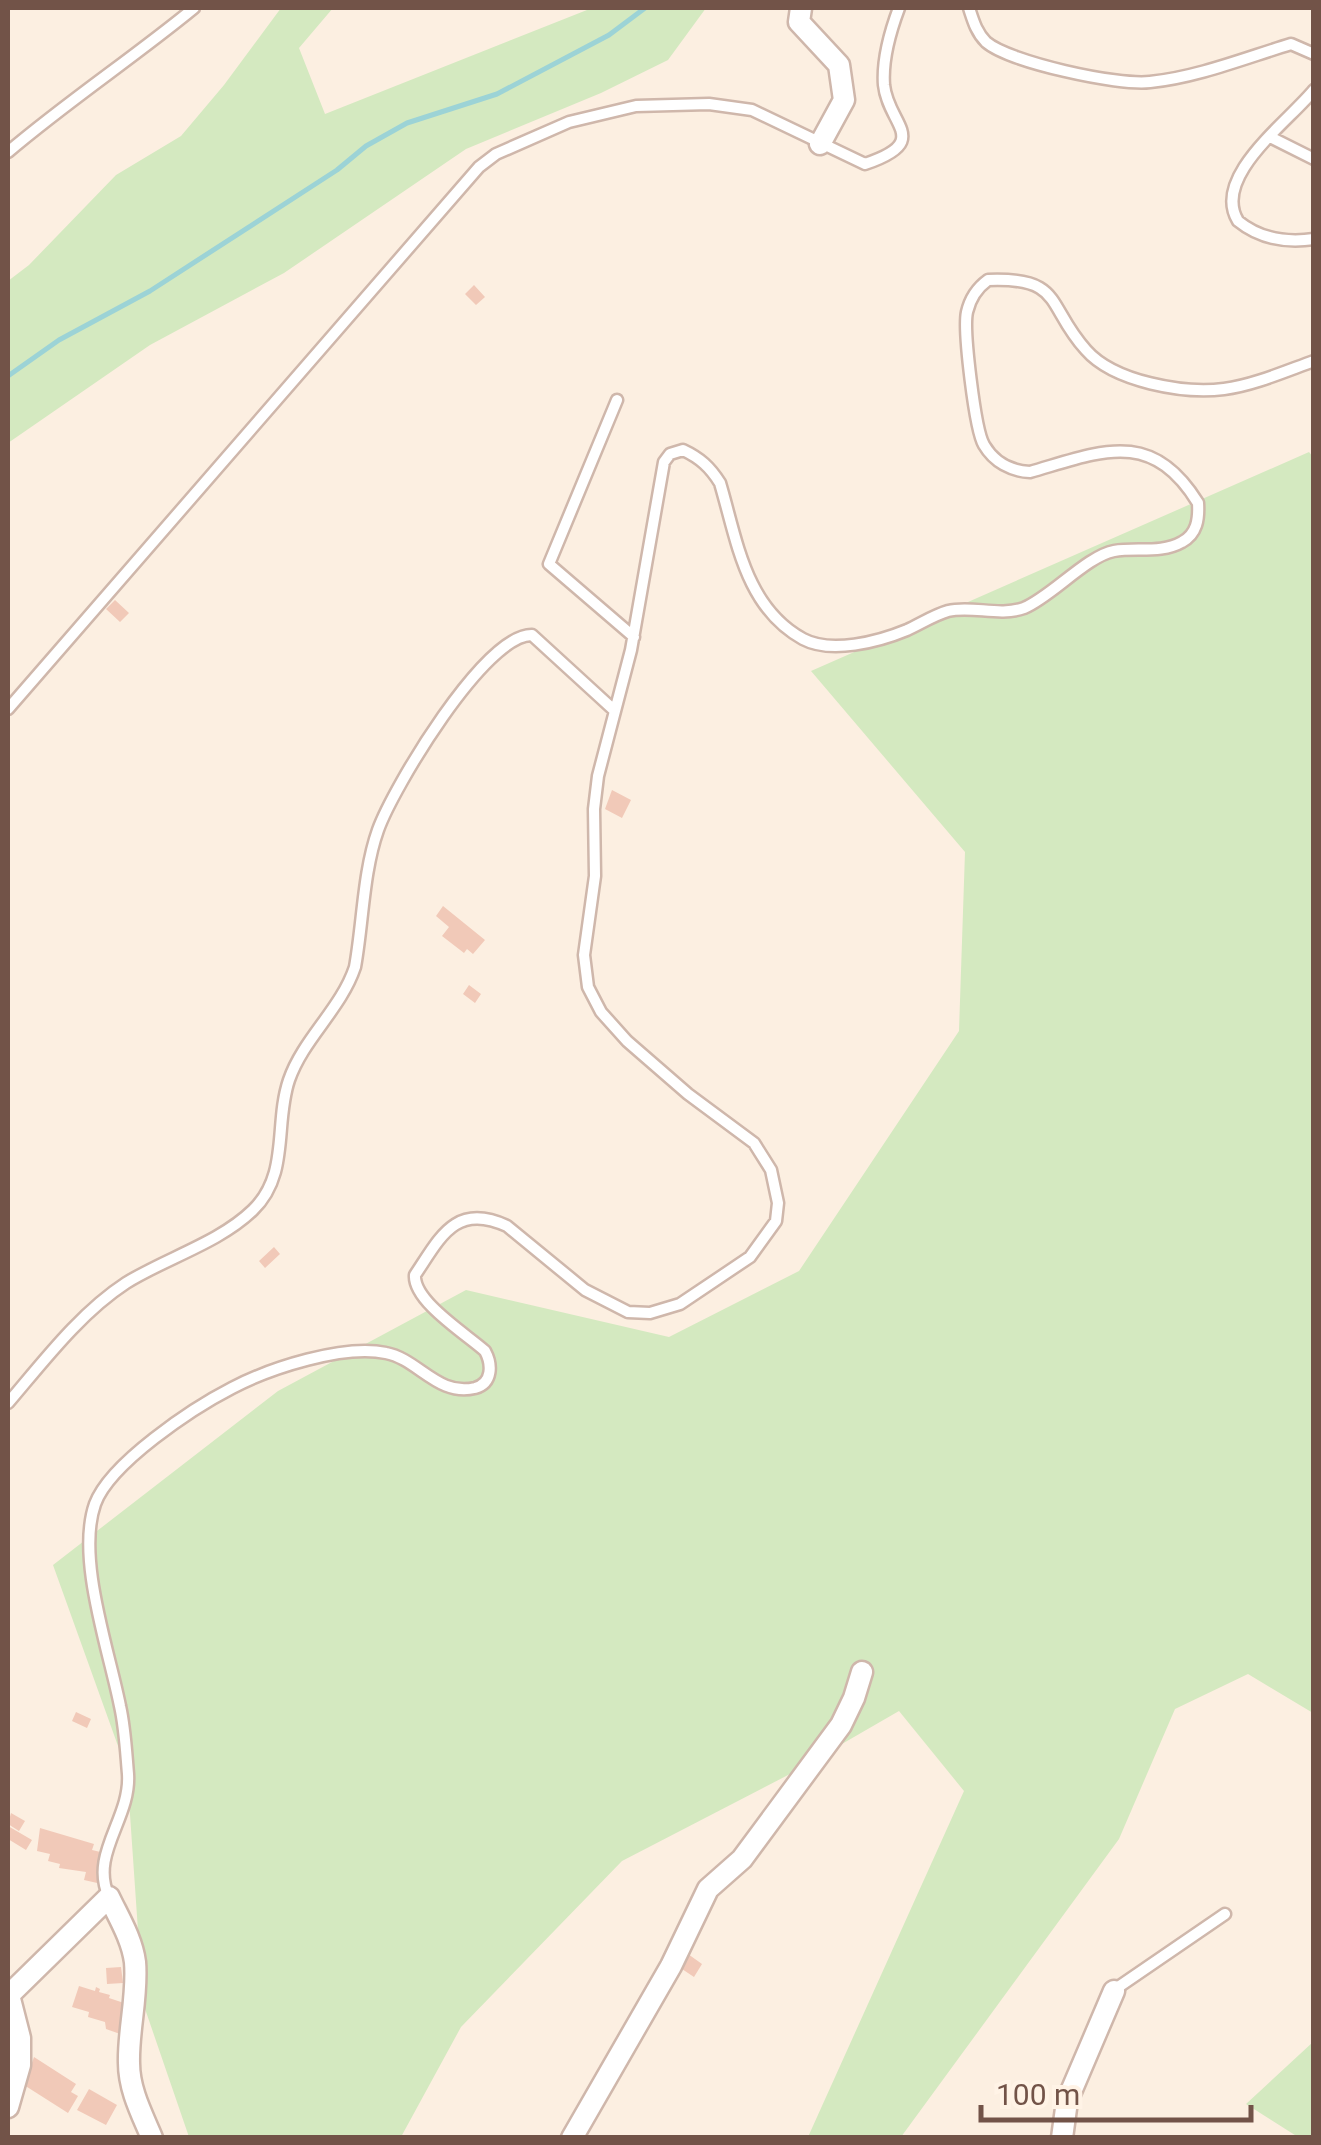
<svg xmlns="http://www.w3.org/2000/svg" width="1321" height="2145" viewBox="0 0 1321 2145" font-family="Roboto,sans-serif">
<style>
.green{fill:#d4e9c0}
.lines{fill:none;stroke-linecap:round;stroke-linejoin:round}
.stream{stroke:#9cd3d6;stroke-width:5}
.building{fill:#f1c9b8}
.service-casing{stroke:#cfb7ab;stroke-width:15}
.minor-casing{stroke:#cfb7ab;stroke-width:25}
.service{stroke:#fff;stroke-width:10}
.minor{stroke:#fff;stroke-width:20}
</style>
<rect width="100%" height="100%" fill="#fcefe1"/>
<!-- green -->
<path class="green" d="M281,8H333L299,48L325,114L592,8H706L668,60L601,93L466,149L284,273L150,345L8,443V281L29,265L116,175L181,136L224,85Z
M1309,452L1313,457V1713L1248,1674L1175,1709L1119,1839L901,2137H808L964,1791L899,1711L790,1774L622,1861L461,2027L401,2137H189L143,2003L127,1771L53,1565L278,1391L466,1290L669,1337L799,1271L959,1031L965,852L811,671Z
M1313,2042V2137H1298L1246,2104Z"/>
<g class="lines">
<!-- stream -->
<path class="stream" d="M8,376L59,340L150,291L337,170L366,146L407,123L497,94L609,35L645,8"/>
</g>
<!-- building -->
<path class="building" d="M474,285L485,297L476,305L465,294Z
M115,600L129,613L120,622L106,609Z
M612,790L631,800L622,818L605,809Z
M443,906L485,940L473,954L467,949L464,953L442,936L449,927L436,916Z
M469,985L481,994L475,1003L463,994Z
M274,1247L280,1254L265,1268L259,1261Z
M76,1712L91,1719L87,1728L72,1721Z
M11,1813L25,1821L19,1831L8,1824Z
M8,1826L32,1840L26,1850L8,1839Z
M40,1828L94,1844L92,1850L113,1855L106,1885L84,1880L86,1872L59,1868L60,1864L48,1861L50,1854L37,1851Z
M688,1954L702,1964L694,1977L679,1967Z
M121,1967L123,1983L107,1984L106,1968Z
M79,1986L95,1991L96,1987L100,1989L99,1992L110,1995L109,1998L130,2005L123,2035L106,2029L105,2022L88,2017L89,2012L72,2007Z
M34,2057L76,2084L71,2092L78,2096L68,2113L24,2085Z
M89,2089L117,2105L106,2125L77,2110Z"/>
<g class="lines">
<defs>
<path id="service" d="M969,8C973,20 976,32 986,42C1009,62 1118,86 1150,82C1198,77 1245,58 1291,44L1314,54
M1314,90C1288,122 1211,177 1238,221C1260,239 1286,243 1314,239
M1270,137L1314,159
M8,152C68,101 133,58 194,8
M617,400L549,564L634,637
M8,709L479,167L496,154L569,122L636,106L709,104L752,110L865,164C933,141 888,125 884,85C882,59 890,32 899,8
M8,1403C43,1362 80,1313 126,1283C166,1258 219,1243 253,1210C290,1174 274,1124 289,1080C303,1039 341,1009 355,967C363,923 363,872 378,830C393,788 485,634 532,635L615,711
M109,1897C89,1854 131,1819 128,1774C126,1751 125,1728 120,1706C109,1650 76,1558 95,1504C110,1463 193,1408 232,1388C270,1368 344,1344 386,1353C418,1359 438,1397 475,1388C493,1383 492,1364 485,1351C466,1334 413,1301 415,1275C440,1238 455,1202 507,1226L585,1290L628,1312L650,1313L680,1304L750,1257L776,1221L778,1203L771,1170L754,1143L688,1094L627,1041L601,1012L588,987L584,955L595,876L594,809L598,776L631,650L664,462L670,454L683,450C700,458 710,467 720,483C737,540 745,607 803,639C831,654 878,642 907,630C920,624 934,615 948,611C972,605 999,617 1024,608C1051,597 1087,556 1114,551C1136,547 1161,554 1182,542C1197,534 1199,519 1198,503C1151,427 1100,452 1030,472C1011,471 994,462 984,445C975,430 963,330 967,312C970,299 977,288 988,280C1064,277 1046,306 1086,350C1114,382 1184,394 1224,389C1254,385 1286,371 1314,361
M1114,1990L1225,1914"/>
<path id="minor" d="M801,8L799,22L839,65L844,100L820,144
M8,2107L20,2065V2038L9,1995L109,1897C119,1918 132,1939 135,1962C138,1996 128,2030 129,2063C129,2090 142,2114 152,2138
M572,2138L671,1966L708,1889L742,1859L841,1725L854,1698L862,1672
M1062,2138L1067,2101L1114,1991"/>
</defs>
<!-- service casing -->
<use href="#service" class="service-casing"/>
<!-- minor casing -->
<use href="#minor" class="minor-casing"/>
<!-- service -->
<use href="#service" class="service"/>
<!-- minor -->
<use href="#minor" class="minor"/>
</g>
<!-- border -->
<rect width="1321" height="2145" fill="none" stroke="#725348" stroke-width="20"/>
<!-- scale -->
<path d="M981 2105v15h270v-15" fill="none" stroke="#725348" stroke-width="5"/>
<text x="996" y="2105" font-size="30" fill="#725348" stroke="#fff3e6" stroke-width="8" paint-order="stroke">100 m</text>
</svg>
